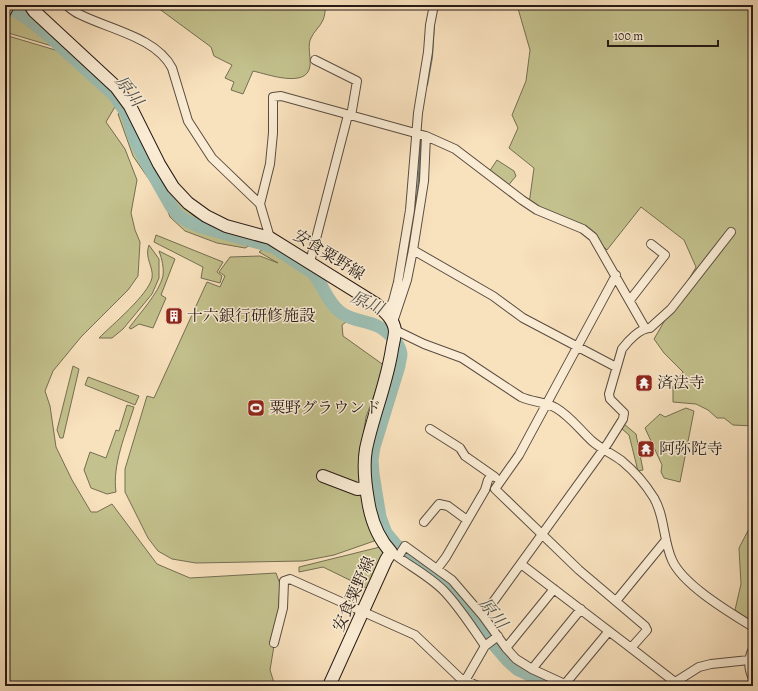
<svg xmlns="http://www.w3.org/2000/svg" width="758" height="691" viewBox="0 0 758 691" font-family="Alegreya,'Noto Serif JP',serif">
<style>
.green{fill:#c3c18d;stroke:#746e52}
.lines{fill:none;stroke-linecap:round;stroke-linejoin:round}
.stream{stroke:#6d7c74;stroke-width:2}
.river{stroke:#9dbeb2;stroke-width:13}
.street-casing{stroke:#5a4c40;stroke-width:10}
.secondary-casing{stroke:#261a16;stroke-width:14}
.street{stroke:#faecd4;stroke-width:8}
.secondary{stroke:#faecd4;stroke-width:12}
.labels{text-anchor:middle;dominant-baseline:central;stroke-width:3;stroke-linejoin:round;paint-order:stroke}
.street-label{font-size:16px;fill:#261a16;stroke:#faecd4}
.poi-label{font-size:16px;fill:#261a16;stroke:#faecd4;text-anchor:start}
.water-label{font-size:17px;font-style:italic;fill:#50534d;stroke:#faecd4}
</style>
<rect width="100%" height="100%" fill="#f8e1bd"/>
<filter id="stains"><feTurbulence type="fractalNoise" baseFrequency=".005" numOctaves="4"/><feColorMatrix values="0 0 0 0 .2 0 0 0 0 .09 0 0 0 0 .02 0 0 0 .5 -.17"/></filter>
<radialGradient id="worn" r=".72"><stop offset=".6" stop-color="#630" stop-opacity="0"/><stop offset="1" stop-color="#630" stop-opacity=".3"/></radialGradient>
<!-- green -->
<path class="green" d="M154,5H326C325,10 325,16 323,20C320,27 314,31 311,38C307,45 311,57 310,66C307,89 267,74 253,71L243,94L231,90L234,82L225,78L232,65L214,56L211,47Z
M517,5H753V426L733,425L724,418H717L708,410L696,404L673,402V386L683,372L664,353L654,339L696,267L684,240L641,207L607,250L589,232L529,204L534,168L509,148L518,128L512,115L526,81L530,50Z
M19,6L59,45L62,49L5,32L12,10Z
M5,35L62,52L96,81L116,105L106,122L125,149L137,180L131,213L135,230L140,242L138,276L128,290L81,337L53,371L45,391L50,406L56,447L72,480L91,512H97L112,504L157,564L190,578L276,573L280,584L278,621L270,670L275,686H5Z
M124,109L153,165L183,207L199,220L217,228L258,241L245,248L217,243L185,231L170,217L164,201L133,156L118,114Z
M497,160L514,171L516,176L507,187L487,175Z
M156,235L223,262L217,272L222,276L220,283L201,278L203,267L154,242Z
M269,244L309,267L321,281L339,313L348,316L346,322L342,325L343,336L385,366L366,417L360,456L377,540L334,555L303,561L196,563L172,559L158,551L148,538L125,492V469L147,396L154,398L207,282L220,287L225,276L219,272L230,257L260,256L278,263L259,252Z
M149,245L159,259V278L152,294L123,329L112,338H99C113,324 148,295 152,278C154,267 144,258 149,245Z
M159,251L175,259L161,295L166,298L153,328L139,324L131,329L129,328C139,314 159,293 163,276C164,268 162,259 159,251Z
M73,366L79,369L63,438H60L57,430Z
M88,377L139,396L135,405L85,385Z
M127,405L134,407C126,433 112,465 116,492L107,494L91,488L84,470L90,452L106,458L116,430L119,431Z
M686,408L694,411L680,482L664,478L661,472L662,465L645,428L660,414L665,417Z
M624,424L636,434L643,470L638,471L629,435L622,429Z
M753,521V622L735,610L741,584L739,548Z
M380,547L383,553L382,558L368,589L323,567L299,572V567Z"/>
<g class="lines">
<!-- stream -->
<path class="stream" d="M427,85L432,57L434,24
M407,260L418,190L421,141"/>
<!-- river -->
<path class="river" d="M5,5L28,19L50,37L114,95L128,116L134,138L146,162L171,206L179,216L189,222L201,227L267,245L275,248L313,273C323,285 327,301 339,311C349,320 363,320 375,325C386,329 400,343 401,354C401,358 399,363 399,366L374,447L372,460L373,474L380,517L386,533L396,545L442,580L470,612L495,646L508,661L517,669L553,686"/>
<defs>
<path id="street" d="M66,5C70,8 74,12 79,14C108,29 156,37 172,68L188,121L212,158L260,204
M315,60L357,81L351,116
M270,238L260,204L270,164L273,133V97L281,96L426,136L455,149L522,200L537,210L583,229L593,237L645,328
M413,250L493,296L523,318L616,367
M310,262L348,115
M616,275L519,455L495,489L579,570L645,626L647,630L631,648L680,686
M630,300L665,255L651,244
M387,314L393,301L398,282L410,210L418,113L428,52L430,25L434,5
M393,322L407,280L413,250L424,181L426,136
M395,330L424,344L462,358L521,397C532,402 546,402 556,408C570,416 580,430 592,441C601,449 613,454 622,461C634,471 646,485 654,498C665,517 663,540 672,560C683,585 729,612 753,627
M430,429L460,448L465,456L495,477
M424,522L439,504L448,506L467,520
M391,552L398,557L405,546L452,580L483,616L506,648L516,659L532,669L569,686
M398,557C413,568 432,578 445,592C460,608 472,627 485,646
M521,564L631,648
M437,569L446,557L485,490L488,480L492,475
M616,601L666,540
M483,616L608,443L623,419L624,413L610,399L609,394L622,349C628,341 640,328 650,328L671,309L731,232
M274,643L283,608L284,581L290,579L415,635L460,678L478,686
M506,648L554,589
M753,649C748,658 748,669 753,678
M532,669L581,609
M565,684L609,631
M462,686L485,646L498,636
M669,686L699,667L711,664L749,660"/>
<path id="secondary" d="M30,5L34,11L116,87L130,106L159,164L173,187L188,203L206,216L226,226L270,238L376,304C384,311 394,319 395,331C395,336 393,343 392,349C387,383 373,415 366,449C363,466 365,483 368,500C371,520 377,537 391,552L386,560L329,686
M5,11L8,5
M323,476L357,489L366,488"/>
</defs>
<!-- street casing -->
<use href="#street" class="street-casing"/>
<!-- secondary casing -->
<use href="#secondary" class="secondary-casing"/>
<!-- street -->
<use href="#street" class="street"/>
<!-- secondary -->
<use href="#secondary" class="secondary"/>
</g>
<!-- icons -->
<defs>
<symbol id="building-square" viewBox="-11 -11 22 22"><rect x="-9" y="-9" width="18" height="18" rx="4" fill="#8f2418" stroke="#faecd4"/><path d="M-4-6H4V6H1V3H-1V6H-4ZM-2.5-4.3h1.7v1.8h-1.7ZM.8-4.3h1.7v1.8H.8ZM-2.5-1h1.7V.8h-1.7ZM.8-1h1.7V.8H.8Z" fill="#fff"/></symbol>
<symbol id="temple-square" viewBox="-11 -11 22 22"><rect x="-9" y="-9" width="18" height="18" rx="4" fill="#8f2418" stroke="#faecd4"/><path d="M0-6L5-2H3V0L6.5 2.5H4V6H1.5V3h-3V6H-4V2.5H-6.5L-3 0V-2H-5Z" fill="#fff"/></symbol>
<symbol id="stadium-square" viewBox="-11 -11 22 22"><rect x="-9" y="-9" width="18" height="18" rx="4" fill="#8f2418" stroke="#faecd4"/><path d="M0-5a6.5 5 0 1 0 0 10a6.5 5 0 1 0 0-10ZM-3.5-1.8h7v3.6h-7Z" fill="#fff"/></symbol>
</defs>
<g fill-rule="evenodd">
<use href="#building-square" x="164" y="306" width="20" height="20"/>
<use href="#temple-square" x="634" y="373" width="20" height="20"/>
<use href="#stadium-square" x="246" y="398" width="20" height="20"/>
<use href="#temple-square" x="636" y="439" width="20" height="20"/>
</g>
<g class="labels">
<!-- street labels -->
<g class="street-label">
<text transform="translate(329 255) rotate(32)">安食粟野線</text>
<text transform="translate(354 594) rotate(-66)">安食粟野線</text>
</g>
<!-- poi labels -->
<g class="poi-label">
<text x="187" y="316">十六銀行研修施設</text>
<text x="657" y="383">済法寺</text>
<text x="269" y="408">粟野グラウンド</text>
<text x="659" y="449">阿弥陀寺</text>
</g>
<!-- water labels -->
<g class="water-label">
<text transform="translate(129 91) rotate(53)">原川</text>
<text transform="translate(367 303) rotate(24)">原川</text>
<text transform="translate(493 613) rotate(52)">原川</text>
</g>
</g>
<!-- margin -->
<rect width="758" height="691" fill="none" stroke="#f8e1bd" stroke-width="20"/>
<rect x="6" y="6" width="746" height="679" fill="none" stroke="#261a16" stroke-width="2"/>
<rect x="10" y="10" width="738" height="671" fill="none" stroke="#261a16"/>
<!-- scale -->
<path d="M608 40v6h110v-6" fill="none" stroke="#261a16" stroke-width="2"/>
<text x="614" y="40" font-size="12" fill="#261a16" stroke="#faecd4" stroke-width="3" paint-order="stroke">100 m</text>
<rect width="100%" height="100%" filter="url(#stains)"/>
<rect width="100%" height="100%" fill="url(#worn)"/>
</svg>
